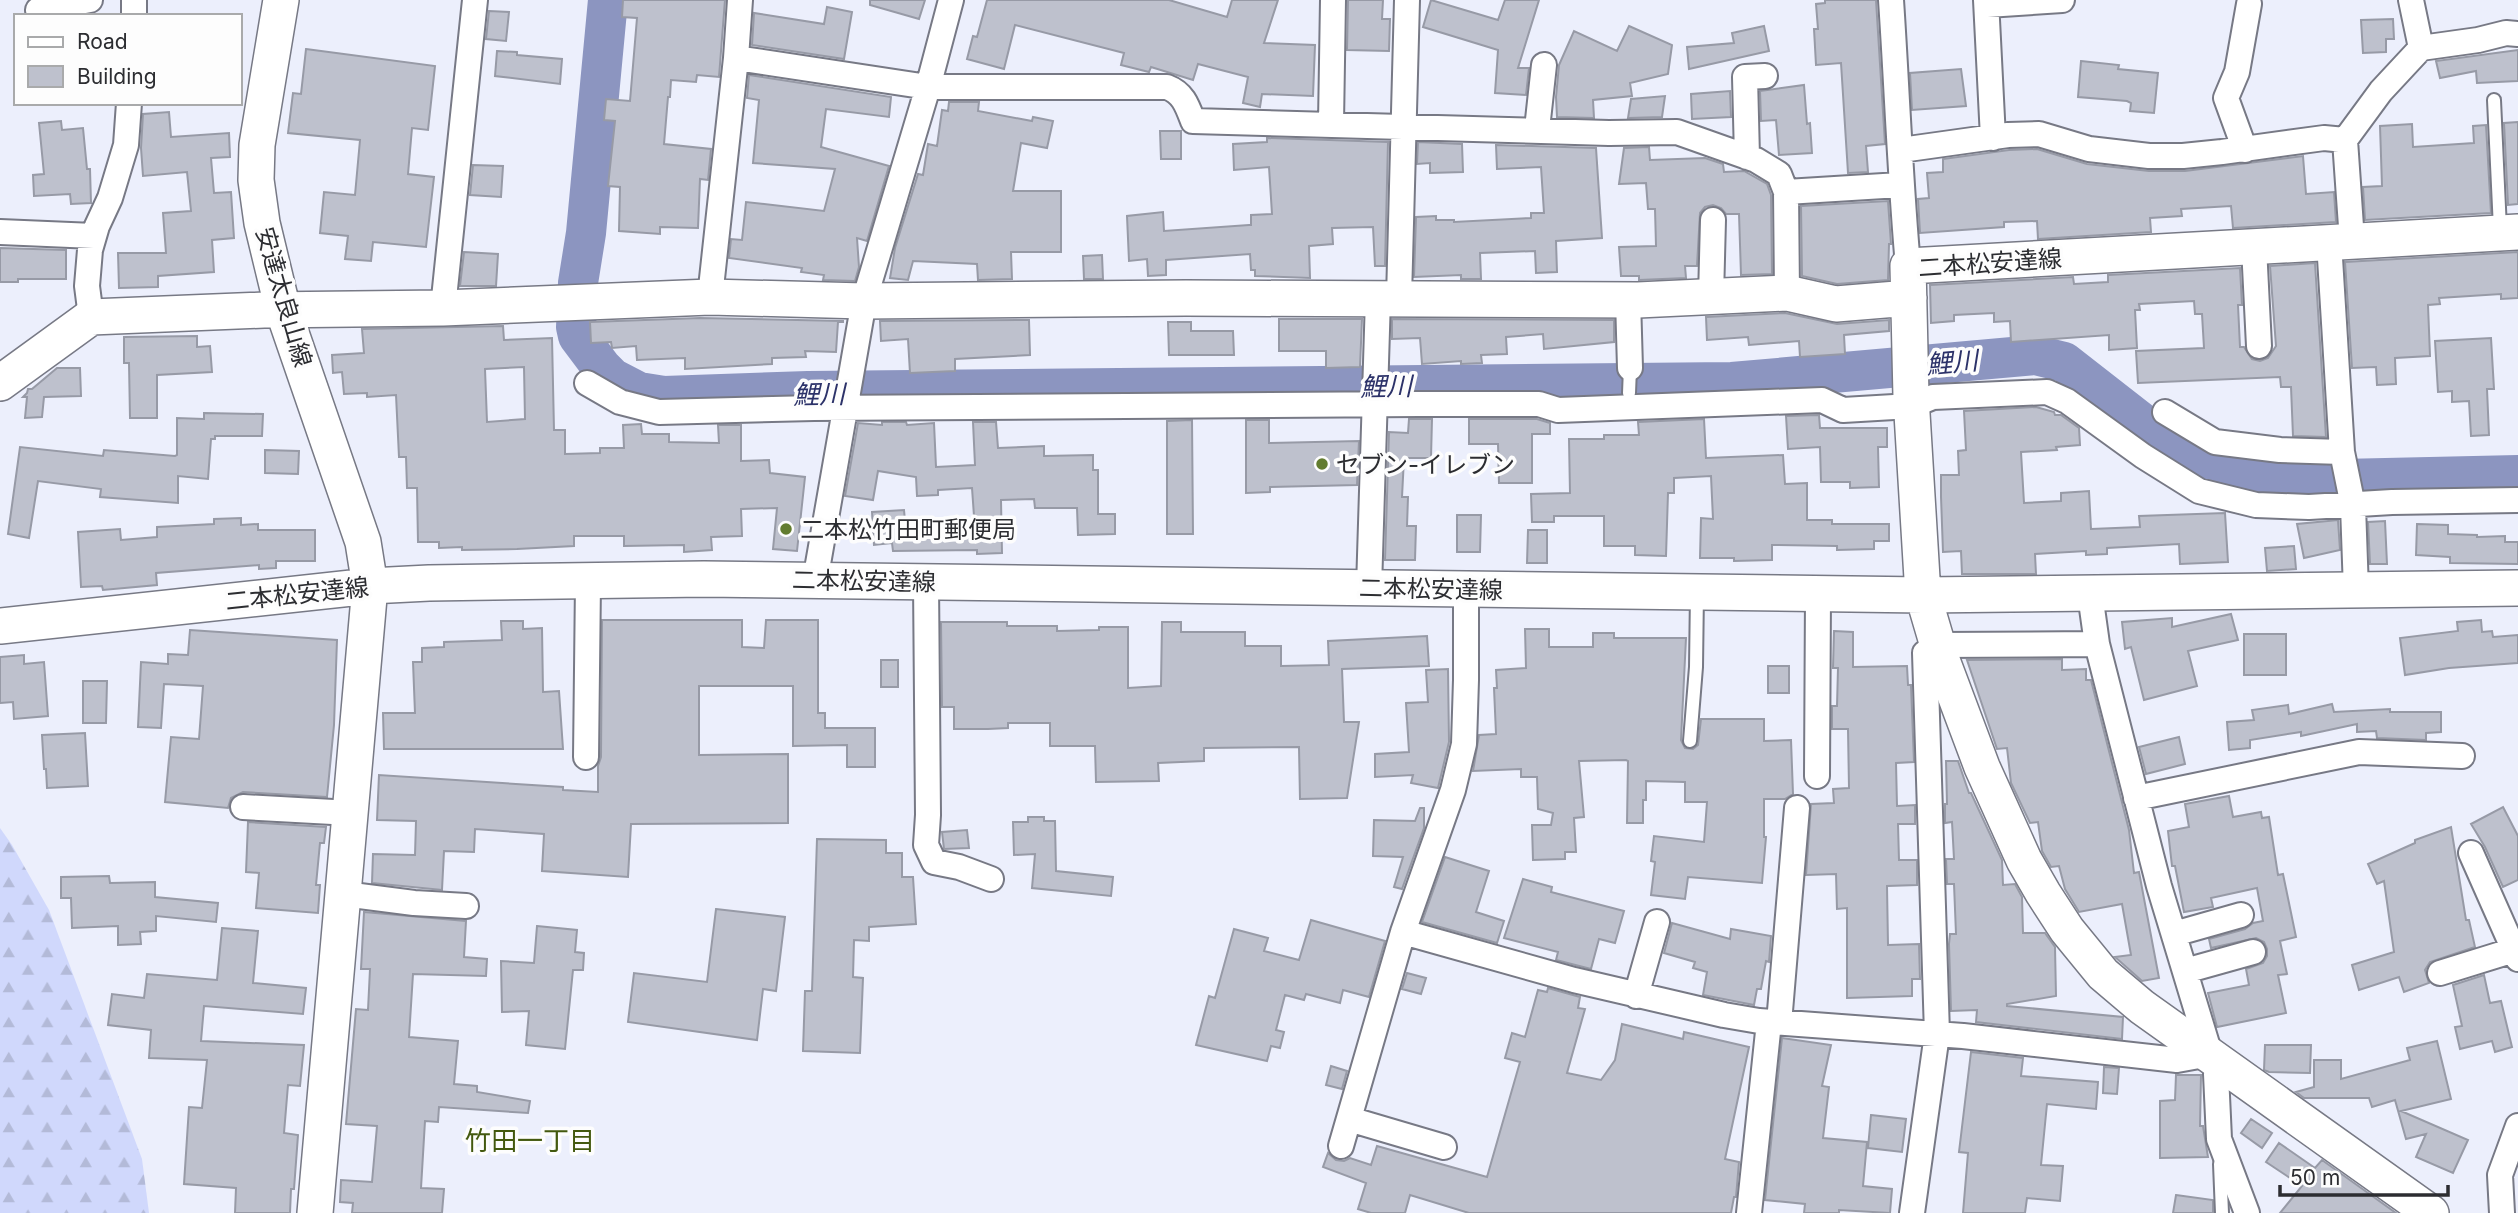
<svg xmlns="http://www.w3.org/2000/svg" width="2518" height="1213" viewBox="0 0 2518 1213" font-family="Inter,'Noto Sans JP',sans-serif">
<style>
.forest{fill:url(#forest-firs)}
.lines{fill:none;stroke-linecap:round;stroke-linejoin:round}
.river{stroke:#8c95c0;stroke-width:40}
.building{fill:#bec1cd;stroke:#979aa6;stroke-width:2;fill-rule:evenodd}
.lane-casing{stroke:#777985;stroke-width:16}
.street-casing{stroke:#777985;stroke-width:28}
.secondary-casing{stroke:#777985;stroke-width:38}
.lane{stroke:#fff;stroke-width:12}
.street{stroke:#fff;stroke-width:24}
.secondary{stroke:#fff;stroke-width:35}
.poi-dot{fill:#627c2f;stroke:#fdfdfd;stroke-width:2.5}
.labels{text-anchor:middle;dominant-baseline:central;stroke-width:7;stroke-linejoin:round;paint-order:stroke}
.street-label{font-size:24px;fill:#2c2d31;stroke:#fdfdfd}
.poi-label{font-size:24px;fill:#2c2d31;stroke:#fdfdfd;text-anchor:start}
.water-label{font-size:26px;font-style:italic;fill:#2c3269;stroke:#fdfdfd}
.neighbourhood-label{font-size:26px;fill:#43590f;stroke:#fdfdfd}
</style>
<defs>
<pattern id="forest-firs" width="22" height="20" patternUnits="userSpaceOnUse" patternTransform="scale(1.75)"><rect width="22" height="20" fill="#d0d8fc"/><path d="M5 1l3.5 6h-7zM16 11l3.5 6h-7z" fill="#b3bad8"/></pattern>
</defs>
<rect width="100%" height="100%" fill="#eceffc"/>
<!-- forest -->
<path class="forest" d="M0,828L12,845L49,910L142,1159L149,1213H0Z"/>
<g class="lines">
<!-- river -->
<path class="river" d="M608,0L586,233L578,283L576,327L578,336L602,368L612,378L639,392L664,396L808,391L1732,382L2035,355L2064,362L2155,433L2205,465L2254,476L2297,480L2518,475"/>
</g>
<!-- building -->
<path class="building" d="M623,0H725L719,77L697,75L696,82L671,80L670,97H668L664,144L711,149L708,180L700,179L698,228L660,227V234L619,231L620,187L608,186L615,121L604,120L606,99L630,101L637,18L622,17Z
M870,0H925L919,19L870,5Z
M987,0H1169L1227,17L1232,0H1278L1264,43L1315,45L1313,96L1262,94L1260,107L1243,103L1248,77L1198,64L1193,80L1151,67L1149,72L1121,65L1124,53L1015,25L1004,69L967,59L973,36L977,37Z
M1348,0H1383L1382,19H1390L1389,51L1347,50Z
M1431,0L1498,20L1505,0H1539L1518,68H1529L1526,95L1495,93L1498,50L1423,27Z
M1825,0H1876L1885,144L1866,146L1868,172L1848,173L1841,63L1816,65L1814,29H1818L1816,4L1825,3Z
M827,7L852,12L844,59L752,45L754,13L824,24Z
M489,11L509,12L506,41L486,39Z
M2393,19L2394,39H2386V52L2363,53L2361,20Z
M1629,26L1672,45L1668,74L1630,83L1632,96L1593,100L1594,118L1557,117L1556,97L1559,65L1574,31L1617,51Z
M1764,26L1769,51L1689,69L1687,47L1734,43L1732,33Z
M306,49L435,66L428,130L412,128L408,174L434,177L426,247L373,242L371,261L345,259L348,236L320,233L324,192L355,195L360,140L288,133L293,93L301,94Z
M2518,50V81L2477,83L2476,71L2440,78L2436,61Z
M497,51L517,52V55L562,59L560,84L495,76Z
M2081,61L2119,65L2118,69L2158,73L2154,113L2130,111L2131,103L2127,101L2078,97Z
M1961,69L1966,106L1912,110L1910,73Z
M749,75L891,97L889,117L826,109L821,147L889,166L867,241L857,238L859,267L855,281L823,280L824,275L801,272L802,268L729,258L731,239L742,240L746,202L824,211L835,169L753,163L759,100L747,98Z
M1804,85L1807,124L1810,123L1812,153L1779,155L1776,120L1761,121L1760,91Z
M1730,91L1731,117L1692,119L1691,94Z
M1665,96L1662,117L1628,118L1631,99Z
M949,102H979L978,111L1032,121L1033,117L1053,121L1047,148L1021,143L1013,191H1061V252H1011L1012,279L978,280L977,264L913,261L908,280L890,278L895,248L918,174L923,175L928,144L937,146L942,110L948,111Z
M169,112L171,137L229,133L230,157L211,158L214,193L231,192L234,238L212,240L214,272L158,276V287L119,288L118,253H166L163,213L191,211L187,172L143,176L141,148L143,114Z
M61,121L62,130L83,128L87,169H90L91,203L71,204L70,194L34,196L33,175L44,174L39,123Z
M2518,122V204L2508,205L2504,123Z
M2412,124L2413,147L2474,143L2473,126L2486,125L2491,213L2365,220L2363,187L2382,186L2380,126Z
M1160,131H1181V159H1161Z
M1267,138L1388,142L1385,266H1375L1373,227L1332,228L1333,244L1309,246L1310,278L1255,276V270H1251L1250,254L1166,260V275L1148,276L1147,259L1129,261L1127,216L1163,212L1164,231L1249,225H1251V215L1272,214L1269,167L1234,170L1233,144L1267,142Z
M1418,142L1462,144L1463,172L1430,173V163L1417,164Z
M1496,145L1596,148L1602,238L1556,241L1557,272L1536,273L1535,251L1480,253L1481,279H1461V275L1414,277L1416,217L1436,216V220H1454V222L1531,218V213H1544L1541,167L1497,169Z
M1649,147L1650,160L1705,158L1723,164L1724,172L1744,171L1767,184L1771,195L1772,274L1741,275L1739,214H1726L1721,208L1713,205L1705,207L1700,213L1697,266H1685L1686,278L1639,280V276H1621L1619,247L1656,246L1655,209H1648L1646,183L1619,184L1624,148Z
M2037,149L2087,164L2149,171H2185L2303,156L2306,194L2334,192L2336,222L2233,228L2231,206L2181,209L2182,216L2150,218L2151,232L2038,239L2037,221L2004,222V227L1920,233L1918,199L1929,198L1927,173L1943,172V159L2009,150Z
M473,165L503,166L501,197L470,195Z
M1888,201L1891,244H1889L1888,280L1837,284L1802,276L1801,206Z
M0,248L66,250V279H18V282H0Z
M464,252L498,254L496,286H460Z
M2518,252V298L2501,299V294L2439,298L2440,304L2428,305L2430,356L2395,358L2396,384L2377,385L2376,367L2352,368L2345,262Z
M1102,255L1103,279H1084L1083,256Z
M2315,263L2326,437L2293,436L2291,387H2281L2280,377L2138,383L2136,351L2204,348L2202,314H2195L2194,301L2139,304L2140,310H2135L2137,348L2109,350V335L2011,342L2010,321L1994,322V313L1954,315V321L1931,323L1930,285L2073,277L2074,284L2108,282V275L2240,268L2242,305H2238L2240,347H2244L2252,359L2260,361L2268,358L2276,346L2270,266Z
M1785,313L1837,324L1889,320V331L1844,335L1845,354L1800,357L1799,341L1749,345L1748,337L1707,340L1706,317Z
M700,318L843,321V322H838L836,352L805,351L806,357L772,358V364L685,369V358L637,360L636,346L612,348L611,342L591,343L590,322Z
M1279,319H1362L1360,367L1326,368V351H1279Z
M1392,319L1614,320V342L1544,349L1543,334L1506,337L1507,354L1481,355L1482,363L1461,364V361L1422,364L1420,338L1392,339Z
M1029,320L1030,355L955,359V371L910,373L908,339L881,341L880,321Z
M1168,322H1191V331H1233L1234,355H1169Z
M503,326L504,340L552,338L554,430H565V454L600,453V448H624L623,425L641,424L642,434H669V442L719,443L718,425H741V461L769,460L770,473L805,477L797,551L773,549L777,508L741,509L742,536L711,537L712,550L684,552V545L624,546V536H574V546L517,549L462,550V547L439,548V542H418L417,488H407L406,457H399L396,395L367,397V393L344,394L342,372L333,373L332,355L364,353L362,329ZM524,367L525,419L487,422L485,369Z
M197,336V347L210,346L212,372L157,375V418H130L129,363H124V337Z
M2491,338L2494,389H2487L2489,435L2471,436L2469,401L2452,402V391L2438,392L2435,341Z
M57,368H80L81,396L44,397L42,417L25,418L27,397H23L27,393L28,389H32Z
M2036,407L2054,412L2055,415H2061L2079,428L2080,445L2056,447L2057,450L2021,452L2024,503L2061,501V493L2089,491L2091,529L2140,527L2139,516L2225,513L2228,562L2180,564L2179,544L2107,548V554L2086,555V551L2035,554L2036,574H1962L1961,551L1943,552L1941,497V475H1959L1958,451L1966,450L1964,411Z
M204,413L263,414L262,436H215V439H211L208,479L178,476V503L100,497L101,489L38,481L29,538L8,534L20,447L103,456L104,450L175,456L177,455V418L204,419Z
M1819,415L1820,428H1887V447H1878L1879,487L1850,488V482H1821L1820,447L1788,449L1786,416Z
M1409,419H1432L1431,458H1404L1402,497H1408L1407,526H1416L1415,560H1385L1389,432L1408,433Z
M1469,419H1537L1550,423V434H1532V483H1499L1498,444H1469Z
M1704,419L1706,458L1783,455L1785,484L1807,483V520H1832V524H1889V541H1874V549L1837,550V546L1772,545V560L1734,561V558H1700L1701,518L1713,519L1711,476L1674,478V493H1668L1666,556L1635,555V546H1604V516H1554V522H1532L1531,494L1570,493L1569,439H1604V435H1639L1638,422Z
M1192,420L1193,534H1167V421Z
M1246,420H1269V443L1359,441L1357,485L1270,487V492L1246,493Z
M882,422H906L907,425L934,423L936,467L975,465L973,422H996L998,448L1044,446V456L1093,455V470H1098V514H1115V534L1078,535L1077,508H1035L1034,499L1001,500L1002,553L977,554V550L893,551L892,543L874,545L872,512L904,510L906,531L975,530L972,488L938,490V495L917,496L916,477L878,471L873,500L845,496L858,423L882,425Z
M265,450L299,451L298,474L265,473Z
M1457,515H1481L1480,552H1457Z
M241,518V525L258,524V530H315V561H276V568L259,569V565L156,573L157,585L103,590L102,586L81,587L78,532L120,529L121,540L157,537V527L214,524V519Z
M2338,520L2340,550L2304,558L2297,524Z
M2385,521L2387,564H2370L2368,522Z
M2417,524L2448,525V534L2477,535V537L2505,536V542H2518V564L2450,563V557L2416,555Z
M1528,530H1547V563H1527Z
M2294,546L2296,569L2267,571L2265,548Z
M2231,614L2238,640L2188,651L2197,686L2144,700L2131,647L2125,649L2122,622L2172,618V627Z
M602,620H742V647L764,648L766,620H818V713H825V728H875V767H847V745L793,746V686H699V755L788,754V823L631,824L628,877L542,871L544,834L475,829L474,852L444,851L442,890L372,883L373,854L415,855L416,821L377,820L379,775L563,787V790L598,792V766L601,757Z
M2481,620L2482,632L2492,631L2493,637L2518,635V663L2449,668L2405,675L2400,638L2458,631L2457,622Z
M501,621H523V629L542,628L543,692L559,691L563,749H384L383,713H415L413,662H422V648L444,647V642L502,640Z
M941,622H1007V626H1057V631L1099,630V627H1128V688L1161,686L1162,622H1181V632H1245V646H1281V666L1329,665L1328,641L1427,636L1429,666L1342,669L1344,722H1359L1347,798L1300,799L1299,747L1204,748V761L1158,763L1159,781L1096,782L1095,746H1050V723H1008V728L988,729H954V707H942Z
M1525,629H1549V647H1593V633H1614V638H1686L1681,740L1685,748L1693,749L1698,745L1701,719H1764V741L1791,740L1793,794L1785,799H1764V837H1766L1762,883L1688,877L1685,899L1651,895L1655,862L1651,861L1654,836L1704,842L1707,802H1685V782L1646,781V800H1643V823H1627L1628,761L1626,760L1579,761L1584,817L1574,818L1576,852H1565V859L1533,860L1532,825H1551L1553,813L1538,809L1537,777H1521V769L1473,771L1479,735L1496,734L1494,688H1497L1496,670L1526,668Z
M190,630L337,640L334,725L327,797L243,792L231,798L228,808L165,802L171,737L199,739L203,686L164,684L161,728L138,727L141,662L168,664V654L188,655Z
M1834,631L1853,632V667L1907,666L1908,685H1911L1914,762L1896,763L1897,806L1915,805V824H1898L1899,860H1917V885L1887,886L1888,945L1919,944L1920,979H1912V996L1847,998V908L1837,909L1836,874L1806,875L1811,804L1834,803L1833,789L1849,788L1848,729H1832V706H1837L1838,668H1833Z
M2244,634H2286V675H2244Z
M24,655V664L44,662L48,716L14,719L13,702L0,703V657Z
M2062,659V670L2086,669V680H2091L2129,830L2134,873L2139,872L2159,978L2142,981L2115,957L2131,955L2122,904L2079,912L2065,889L2059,866L2051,867L2042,851L2038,822L2030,823L2011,783L2007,748L1997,749L1967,660Z
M881,660H898V687H881Z
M1768,666H1789V693H1768Z
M1448,669L1449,742L1438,788L1411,783L1413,775L1375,777V754L1409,752L1406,703L1428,702L1426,670Z
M83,681H107L106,723H83Z
M2332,704L2334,712L2390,709V712H2441V732L2426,733V740L2377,738L2376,731L2357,732V724L2301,736V732L2250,740V748L2229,750L2227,722L2254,720L2252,710L2288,705L2289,714Z
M85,733L88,786L47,788L46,769H44L42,735Z
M2179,737L2185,764L2146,774L2139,747Z
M1946,761H1958L1969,793H1971L2002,860L2003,885L2015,884L2022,897L2023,933H2045L2055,947L2056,996L2007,1004V1006L2123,1017L2122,1039L1976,1022L1977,1010L1951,1011L1949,944L1950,934H1956L1954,884H1947L1946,859H1954L1952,822L1945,823V804H1947Z
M2229,796L2233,817L2261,812L2262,818L2269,817L2278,875L2283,874L2296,937L2280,941L2287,974L2278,975L2286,1013L2217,1027L2208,993L2249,985L2246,969L2263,963L2267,956V949L2264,942L2256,938L2211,948L2209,939L2245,929L2253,923L2263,921L2257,888L2211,898L2213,907L2184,912L2175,866H2172L2168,831L2189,827L2185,804Z
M2503,807L2518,836V880L2503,887L2485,847L2471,824Z
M1420,808H1424V828L1402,889L1394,887L1403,857L1373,856L1374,820L1415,821Z
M1028,817H1044V821H1055L1056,871L1113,877L1111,896L1032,888L1035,854L1014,855L1013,822H1028Z
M248,822L326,827L324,843H320L316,885H320L318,913L256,908L259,873L246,872Z
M2451,827L2466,920H2469L2475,947L2430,962L2425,970L2429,983L2404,992L2399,977L2359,990L2352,965L2394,952L2384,881L2377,884L2368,864L2415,843V840Z
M967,830L969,848L944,849L942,832Z
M817,839L886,840V853H902V877H913L916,924L869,927V941L854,940L853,977L863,978L860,1053L803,1051L805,991H812Z
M1445,857L1489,871L1476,912L1504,921L1497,943L1422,922Z
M109,876L110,883L155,882V897L218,903L216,922L156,916V931L140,932L141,944L118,945V926L72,928L71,898H61V877Z
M1523,879L1552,887L1551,892L1624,911L1615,943L1599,939L1591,969L1556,960L1558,952L1504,938Z
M716,909L785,917L776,991L763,989L757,1040L628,1022L634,973L707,982Z
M364,912L466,921L464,957L487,959L486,976L413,974L409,1037L458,1041L454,1084L477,1086V1092L530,1101L528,1113L439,1107L438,1122L425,1121L421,1188L444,1189L442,1213H352L353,1203L340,1202L341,1180L372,1182L377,1126L346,1124L356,1009L368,1010L370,969H361Z
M1311,920L1385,941L1369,997L1343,990L1340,1003L1306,994L1304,1000L1285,995L1276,1030L1284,1032L1280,1048L1271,1046L1267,1061L1196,1045L1209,996L1215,998L1234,929L1268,938L1264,951L1299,960Z
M1672,923L1730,939L1731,929L1771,936L1769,962L1766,961L1761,989H1757L1754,1005L1703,995L1707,972L1693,968L1695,962L1664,953Z
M537,926L577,930L575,952L584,953L583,970H573L565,1049L526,1045L529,1011L502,1012L501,961L534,963Z
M222,928L258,931L253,983L306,988L303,1014L204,1006L201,1041L304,1045L300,1086L288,1085L284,1133L298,1135L294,1189H291L290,1213H235L236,1188L184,1184L189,1107L202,1108L207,1060L149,1058L151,1030L108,1025L112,994L144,998L147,974L217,980Z
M1407,973L1426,978L1421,994L1402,989Z
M2484,975L2490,1003L2501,1001L2512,1047L2495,1052L2492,1041L2460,1049L2455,1027L2462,1026L2453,985Z
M1548,988L1580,997L1578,1008L1585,1009L1567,1073L1601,1080L1615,1060L1622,1024L1683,1039L1684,1032L1749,1047L1725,1159L1739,1162L1736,1197H1734L1731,1213H1469L1410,1195L1405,1213H1371L1358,1209L1366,1183L1323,1167L1328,1153L1336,1160L1344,1161L1350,1158L1371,1165L1377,1146L1487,1177L1520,1062L1505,1058L1512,1033L1525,1037L1538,990L1547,992Z
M1782,1038L1831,1045L1822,1086L1829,1087L1823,1138L1867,1142L1863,1186L1892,1189L1890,1213L1839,1210V1213H1804L1805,1204L1765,1200Z
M2437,1041L2451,1099L2401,1111L2468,1140L2453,1173L2416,1157L2426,1134L2406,1139L2395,1100L2372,1107L2369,1098H2304L2296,1092L2314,1087V1060H2341V1079L2410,1060L2407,1048Z
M2265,1045H2311L2310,1073L2269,1072L2264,1070Z
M1971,1052L2023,1058L2021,1076L2098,1082L2096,1109L2047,1104L2041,1165L2063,1166L2060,1201L2027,1198L2025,1213H1963L1968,1153L1959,1152Z
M1331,1066L1347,1071L1342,1089L1326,1085Z
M2104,1067L2119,1068L2117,1094L2103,1093Z
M2176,1075H2201L2200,1126H2203L2208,1157L2160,1158V1101L2175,1100Z
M1871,1115L1906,1119L1902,1152L1868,1148Z
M2251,1119L2272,1133L2262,1148L2241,1133Z
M2279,1143L2315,1168L2322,1160L2396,1213H2280L2302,1186L2266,1162Z
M2176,1195L2213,1200V1213H2173Z"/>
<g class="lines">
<defs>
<path id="lane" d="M2494,100L2500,229
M1629,393L1630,368
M1690,741L1696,667L1697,592
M2220,1164L2222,1213"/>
<path id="street" d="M1891,0C1897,89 1900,177 1908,266
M1986,0L1993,138
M2411,0L2421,48
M1987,5L2062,0
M38,10L90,0
M134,16V0
M736,58L928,87H1167C1183,93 1187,105 1193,121L1609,133L1677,132L1756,160L1779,174L1786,192L1900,185
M1331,123L1333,0
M1537,129L1544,65
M2345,140L2352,241
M1901,150L2008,135L2039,134L2089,149L2149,156H2183L2222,152L2324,138L2345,140L2381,91L2421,48L2478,40L2506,33L2518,34
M2245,150L2226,98L2237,72L2249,4
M1747,157L1745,77L1765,76
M1786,192L1787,293
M0,232L94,236
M2329,242L2342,452L2353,506L2356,590
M2254,247L2259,346
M710,297L736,58L740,0
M1711,297L1713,220
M1399,298L1407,0
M1628,299L1630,368
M443,308L475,0
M91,317L87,286L90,250L97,226L110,198L126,145L129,103
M587,383L620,402L659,412L814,408L1419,404H1539L1558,410L1822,400L1843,410L1911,406L1933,397L2047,392L2067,401L2143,456L2199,491L2256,505L2309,507L2392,502L2518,500
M2165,412L2215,442L2280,450L2342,452
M815,581L864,301L928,87L951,0
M926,582L928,815L926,845L934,862L959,867L991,879
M1369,588L1378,298
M586,757L588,582
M1817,776L1818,594
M2136,798L2359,752L2462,756
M243,807L351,813
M2471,853L2518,959
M344,894L414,903L466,906
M1403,932L1574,980L1724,1015L1759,1021L1963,1036L2177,1060L2210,1054L2159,886L2097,644L2090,594
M2174,934L2241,915
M2185,971L2253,952
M2440,973L2514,950
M1636,996L1657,922
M1779,1023L1797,808
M2224,1064L2216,1074L2219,1139L2247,1213
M1349,1119L1444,1147
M1341,1146L1403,932L1453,790L1464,744L1466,680V589
M1749,1213L1769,1022
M1912,1213L1937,1034L1925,653L1938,645L2097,644
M2502,1213L2500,1175L2518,1126"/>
<path id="secondary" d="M281,0L257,145L256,180L262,223L283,310L363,542L370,586L315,1213
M0,383L91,317L264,310L443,308L710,297L864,301L1186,298L1638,300L1787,293L1836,304L1909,298
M0,626L370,586L429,583L704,579L1923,595L2518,588
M2431,1213L2142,1007L2103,974L2067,930L2043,893L2024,860L1982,767L1943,663L1923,595L1911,397L1908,266L2518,232"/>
</defs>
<!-- lane casing -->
<use href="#lane" class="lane-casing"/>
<!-- street casing -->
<use href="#street" class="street-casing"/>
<!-- secondary casing -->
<use href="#secondary" class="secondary-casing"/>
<!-- lane -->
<use href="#lane" class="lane"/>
<!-- street -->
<use href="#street" class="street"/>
<!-- secondary -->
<use href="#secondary" class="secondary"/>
</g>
<!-- markers -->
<g class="poi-dot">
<circle cx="1322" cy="464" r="7"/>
<circle cx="786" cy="529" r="7"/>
</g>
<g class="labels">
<!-- street labels -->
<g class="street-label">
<text transform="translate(1990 263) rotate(-4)">二本松安達線</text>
<text transform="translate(284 297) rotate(74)">安達太良山線</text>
<text transform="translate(864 581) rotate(1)">二本松安達線</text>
<text transform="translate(1431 589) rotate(1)">二本松安達線</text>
<text transform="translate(297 594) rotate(-6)">二本松安達線</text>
</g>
<!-- poi labels -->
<g class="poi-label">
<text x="1336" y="464">セブン-イレブン</text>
<text x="800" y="529">二本松竹田町郵便局</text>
</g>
<!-- water labels -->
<g class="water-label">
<text transform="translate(1952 362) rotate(-5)">鯉川</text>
<text transform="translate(1386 386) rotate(-1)">鯉川</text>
<text transform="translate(819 394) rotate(-1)">鯉川</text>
</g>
<!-- neighbourhood labels -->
<g class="neighbourhood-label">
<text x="530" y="1140">竹田一丁目</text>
</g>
</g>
<!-- legend -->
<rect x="14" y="14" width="228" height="91" fill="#fdfdfd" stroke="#a9aaab" stroke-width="2"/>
<rect x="28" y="37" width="35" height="10" fill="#ffffff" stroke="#a9aaab" stroke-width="2"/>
<text x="77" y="49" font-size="21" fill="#2c2d31">Road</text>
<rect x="28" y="66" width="35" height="21" fill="#bec1cd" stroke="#a9aaab" stroke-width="2"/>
<text x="77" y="84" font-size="21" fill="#2c2d31">Building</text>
<!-- scale -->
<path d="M2280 1185v10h168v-10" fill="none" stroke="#2c2d31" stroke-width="3.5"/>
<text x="2290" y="1185" font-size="21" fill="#2c2d31" stroke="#fdfdfd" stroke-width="5" paint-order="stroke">50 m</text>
</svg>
